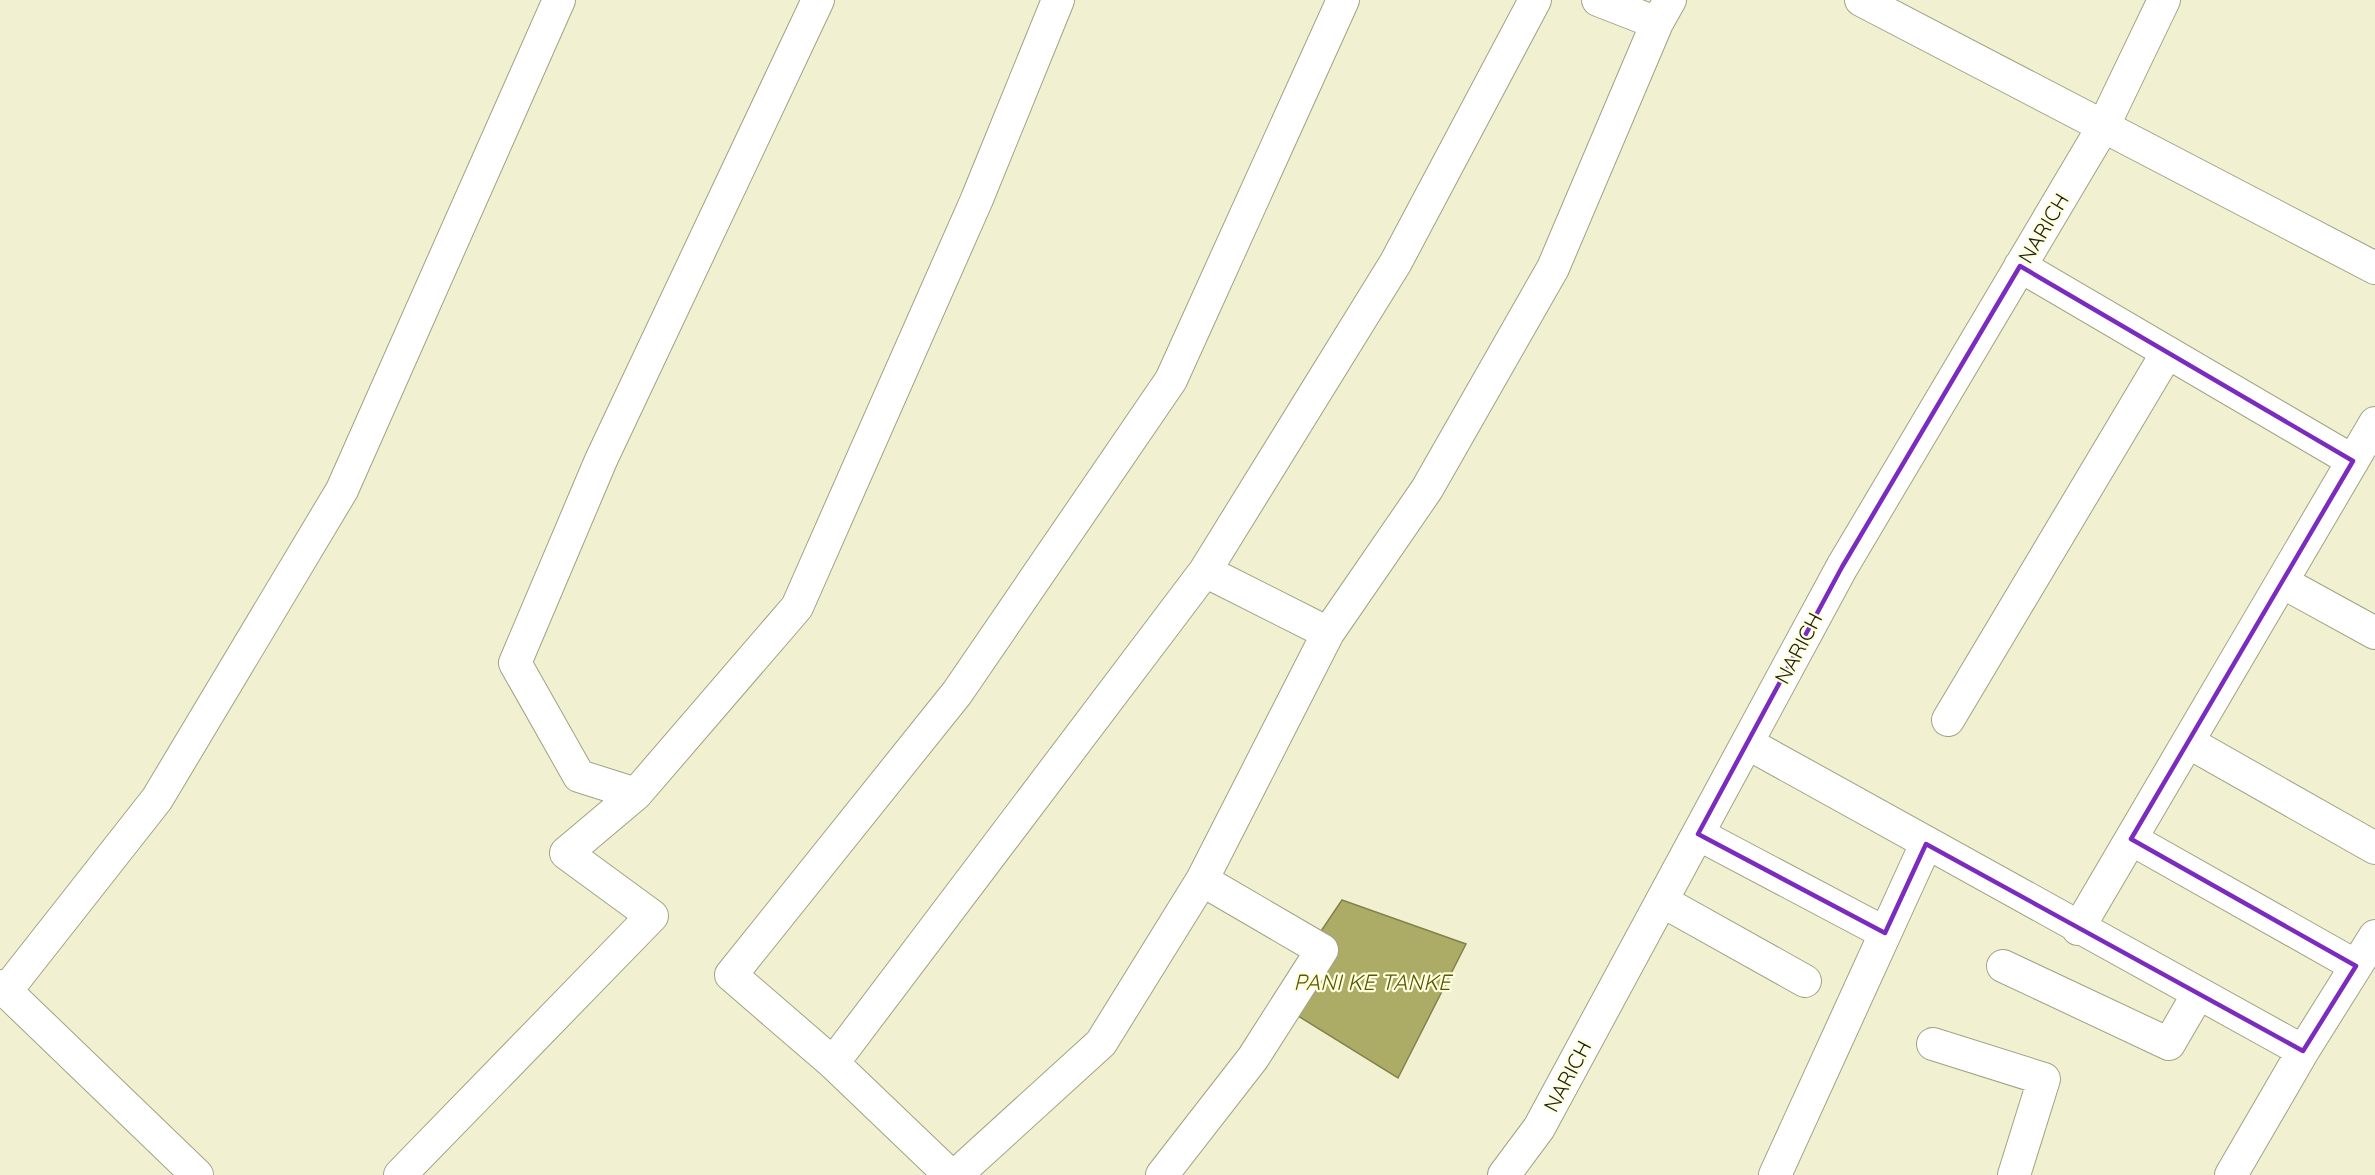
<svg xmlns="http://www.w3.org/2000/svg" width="2375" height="1175" viewBox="0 0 2375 1175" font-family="Quicksand,sans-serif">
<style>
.water{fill:#adac66;stroke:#82824d;stroke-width:1.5}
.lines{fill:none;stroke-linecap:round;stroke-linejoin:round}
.minor-casing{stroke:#a1a284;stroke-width:34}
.minor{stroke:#fff;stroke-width:32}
.marked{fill:none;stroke:#7b2cbf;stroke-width:4.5;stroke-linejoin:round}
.labels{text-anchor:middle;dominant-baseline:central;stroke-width:4.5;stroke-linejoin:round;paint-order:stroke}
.street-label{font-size:21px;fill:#1f2014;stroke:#feffde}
.water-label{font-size:22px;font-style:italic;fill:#5a5800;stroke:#feffde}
</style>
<rect width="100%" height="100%" fill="#f1f1d1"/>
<!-- water -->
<path class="water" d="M1342,900L1466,944L1398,1078L1274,1001Z"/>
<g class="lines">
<defs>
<path id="minor" d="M818,0L601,460L515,663L579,776L636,794L797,607L977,199L1058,0
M1598,0L1657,23
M1861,0L2375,268
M2020,266L2353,461
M1205,571L1328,633
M2282,582L2375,633
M1948,720L2167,353
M2188,742L2375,848
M1747,743L2303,1051
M1698,834L1885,933
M2131,839L2356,966
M1662,901L1805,981
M2078,929L2375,423
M2003,966L2169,1044L2198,994
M0,986L6,991L157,799L342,490L559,0
M6,991L197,1175
M1933,1044L2044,1079L2014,1175
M833,1063L1205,571L1396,262L1535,0
M400,1175L652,916L566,853L636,794
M950,1175L833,1063L731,975L957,693L1171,380L1343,0
M956,1175L1101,1043L1202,880L1328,633L1427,489L1553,268L1657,23L1670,0
M1162,1175L1253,1058L1322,950L1202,880
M1504,1175L1539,1128L1842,567L2103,127L2164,0
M1775,1175L1926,844
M2231,1175L2303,1051L2375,936"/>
</defs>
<!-- minor casing -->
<use href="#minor" class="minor-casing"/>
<!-- minor -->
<use href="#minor" class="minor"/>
</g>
<!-- marked area -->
<path class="marked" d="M2020,266L2353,461L2131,839L2356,966L2303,1051L1926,844L1885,933L1698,834L1842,567Z"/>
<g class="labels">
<!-- street labels -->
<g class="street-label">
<text transform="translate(2043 228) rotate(-59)">NARICH</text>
<text transform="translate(1798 648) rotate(-62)">NARICH</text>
<text transform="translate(1567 1076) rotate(-62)">NARICH</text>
</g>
<!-- water labels -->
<g class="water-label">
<text x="1372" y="982">PANI KE TANKE</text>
</g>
</g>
</svg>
